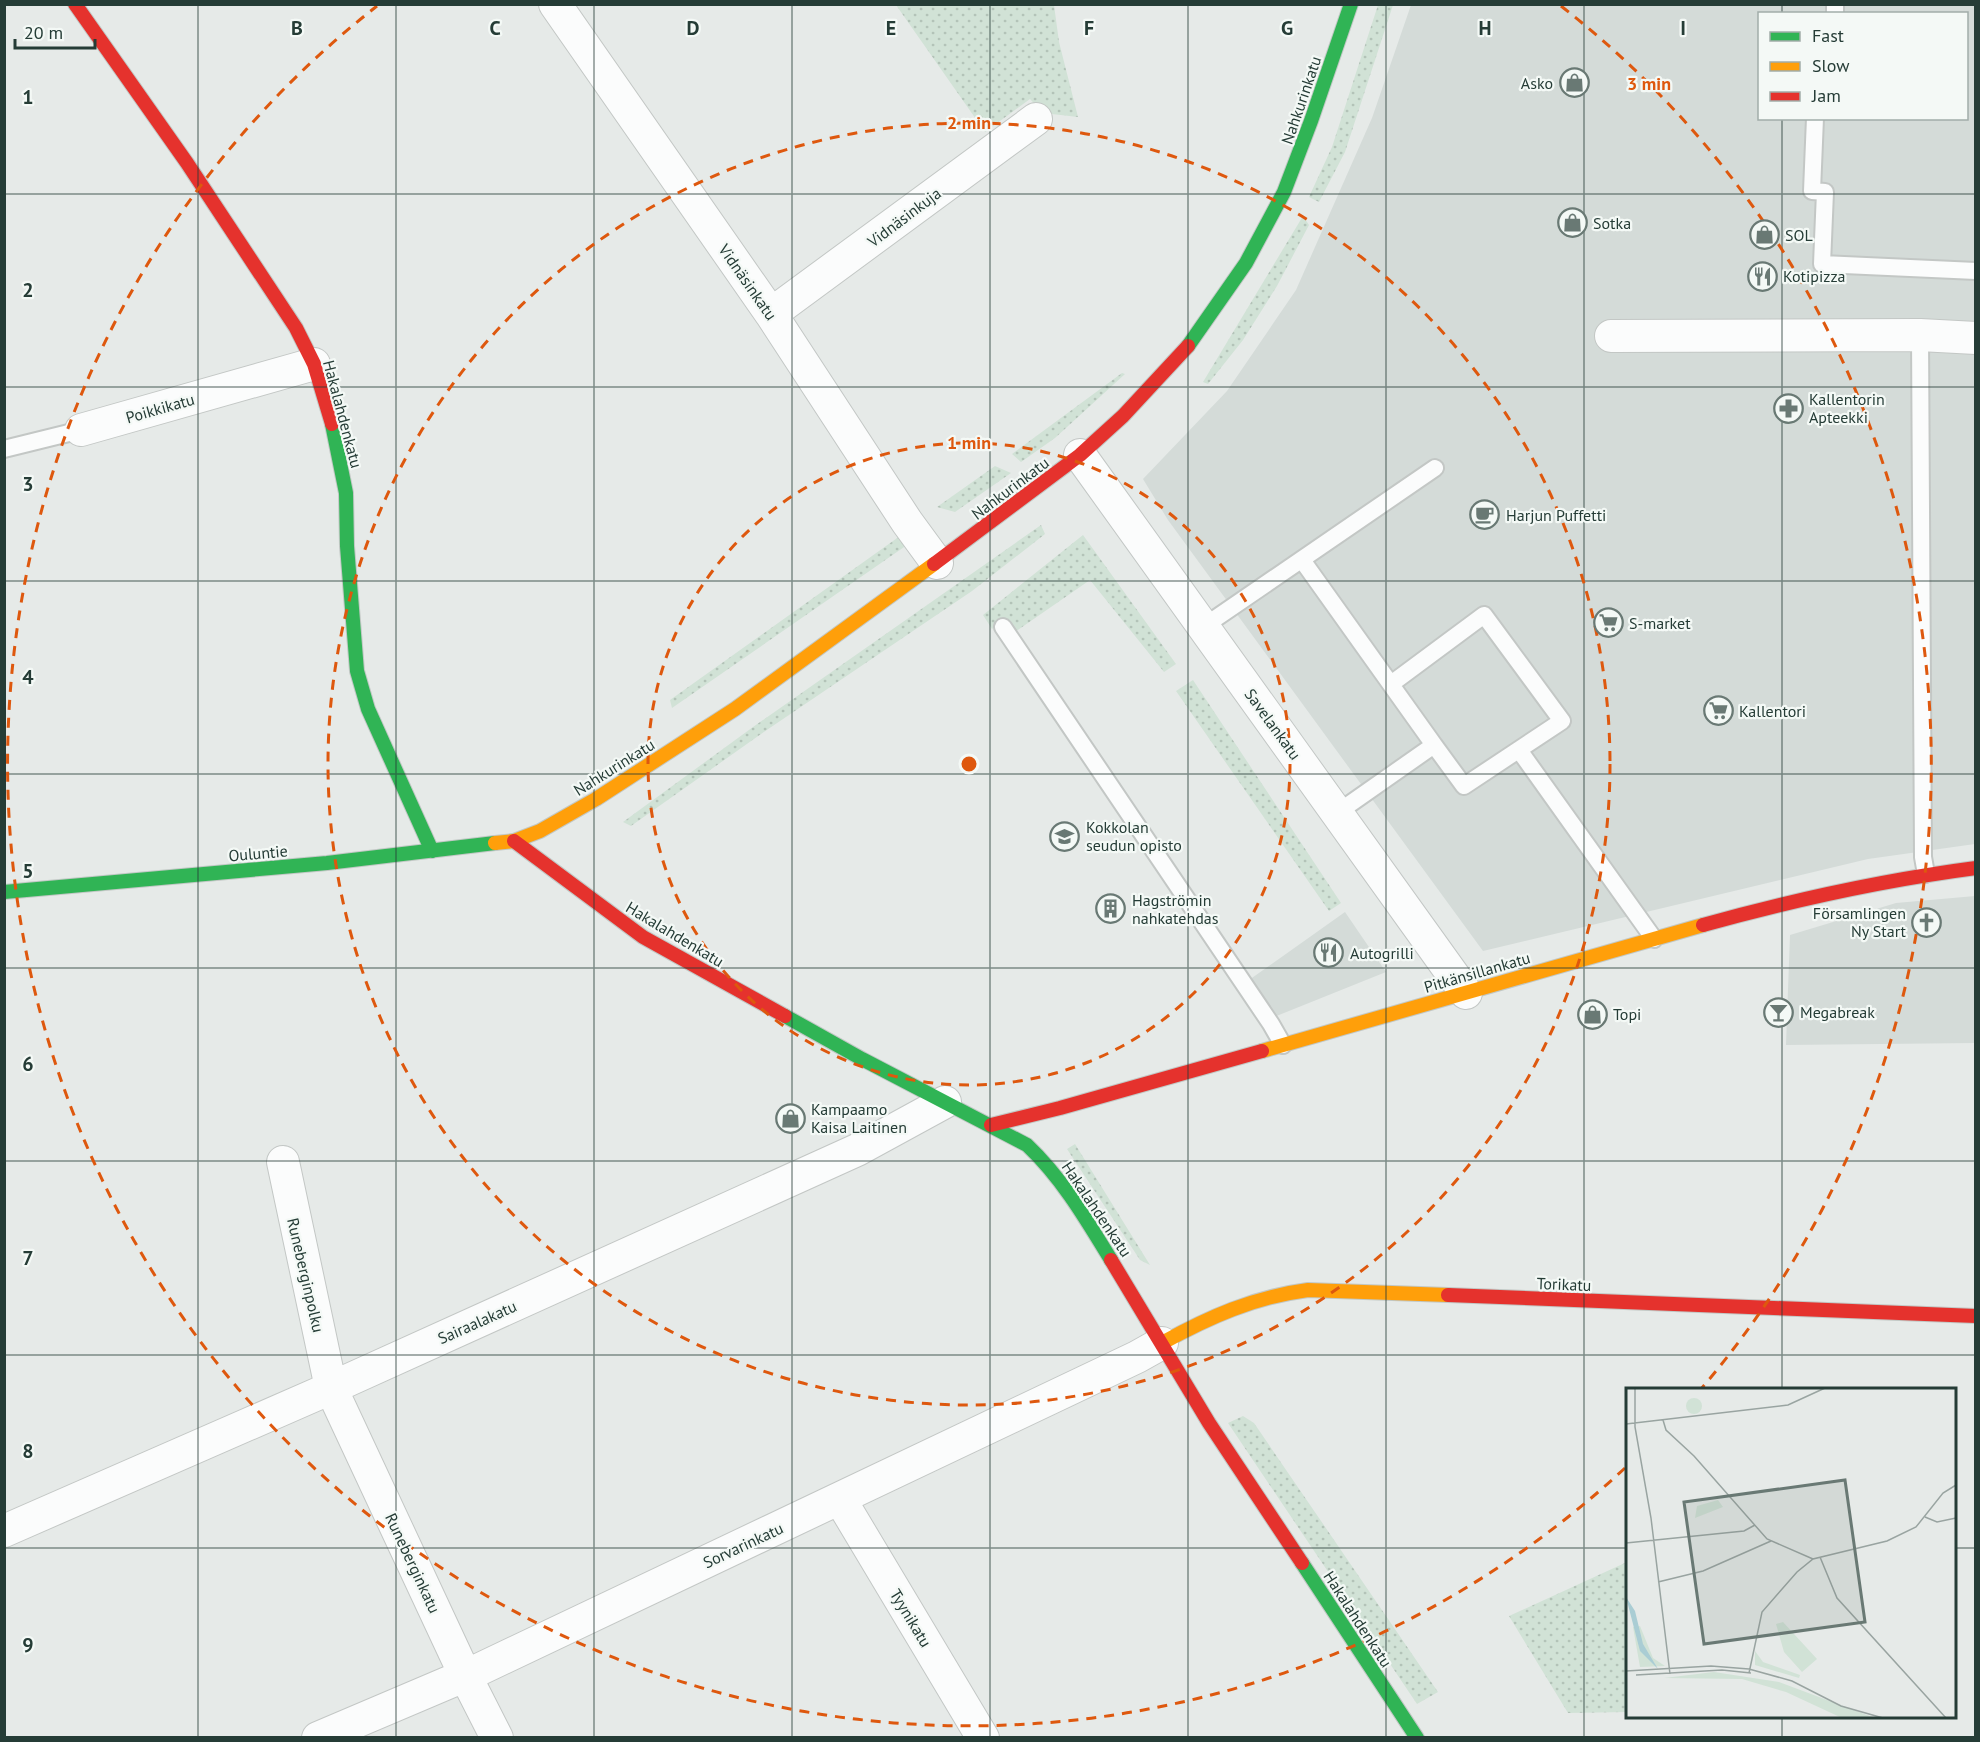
<svg xmlns="http://www.w3.org/2000/svg" width="1980" height="1742" viewBox="0 0 1980 1742" font-family="'PT Sans',sans-serif">
<style>
.built{fill:#d4dbd8;fill-rule:evenodd}
.grass{fill:url(#grass-dots)}
.lines{fill:none;stroke-linecap:round;stroke-linejoin:round}
.lane-casing{stroke:#c3c7c5;stroke-width:20}
.street-casing{stroke:#c3c7c5;stroke-width:34}
.fast-casing{stroke:#c2c8c5;stroke-width:16}
.slow-casing{stroke:#c2c8c5;stroke-width:16}
.jam-casing{stroke:#c2c8c5;stroke-width:16}
.lane{stroke:#fbfcfc;stroke-width:16}
.street{stroke:#fbfcfc;stroke-width:32}
.fast{stroke:#30b455;stroke-width:14}
.slow{stroke:#ff9f0a;stroke-width:14}
.jam{stroke:#e5322d;stroke-width:14}
.grid{fill:none;stroke:#253c36;stroke-width:1.5;stroke-opacity:0.55}
.ring{fill:none;stroke:#de580e;stroke-width:3;stroke-dasharray:10 8}
.labels{text-anchor:middle;dominant-baseline:central;stroke-width:4.5;stroke-linejoin:round;paint-order:stroke}
.poi-label{font-size:16px;fill:#253c36;stroke:#f4f9f6;text-anchor:start}
.street-label{font-size:16px;fill:#253c36;stroke:#f4f9f6}
.inset-road{fill:none;stroke:#99a4a1;stroke-width:1.5}
.view{fill:#697974;fill-opacity:0.15;stroke:#697974;stroke-width:3}
.inset-edge{fill:none;stroke:#253c36;stroke-width:3}
.grid-label{font-size:20px;text-anchor:middle;font-weight:bold;fill:#253c36;stroke:#f4f9f6;stroke-width:4.5;stroke-linejoin:round;paint-order:stroke}
.centre{fill:#de580e;stroke:#f4f9f6;stroke-width:3}
.ring-label{font-size:18px;text-anchor:middle;font-weight:bold;fill:#de580e;stroke:#f4f9f6;stroke-width:4.5;stroke-linejoin:round;paint-order:stroke}
</style>
<defs>
<pattern id="grass-dots" width="8" height="8" patternUnits="userSpaceOnUse" patternTransform="scale(1.5)"><rect width="8" height="8" fill="#d1e2d6"/><path d="M2 2h.1M6 6h.1" fill="none" stroke="#b3c3b8" stroke-width="1.8" stroke-linecap="round"/></pattern>
</defs>
<rect width="100%" height="100%" fill="#e6eae8"/>
<!-- built -->
<path class="built" d="M1411,5H1975V844L1868,859L1483,951L1168,520L1143,479L1227,391L1296,290L1372,118ZM1760,14H1966V118H1760Z
M1975,896V1043L1786,1045L1790,935L1896,903Z
M1345,912L1386,972L1274,1017L1249,980Z"/>
<!-- grass -->
<path class="grass" d="M896,5H1054L1059,42L1078,117L1043,113L1030,99L985,132Z
M1378,5H1393L1345,152L1319,202L1309,197L1332,147Z
M1303,216L1309,225L1277,286L1243,340L1208,384L1203,382Z
M1122,373L1125,374L1055,438L1021,462L1012,454Z
M995,466L1011,473L955,512L937,507Z
M1041,525L1045,534L972,591L761,734L631,826L623,822L753,727Z
M1083,535L1176,664L1164,672L1090,580L1015,632L1004,619L992,629L983,615Z
M900,536L907,545L672,708L670,700Z
M1193,680L1341,903L1329,911L1176,691Z
M1075,1144L1150,1265L1140,1260L1067,1149Z
M1243,1416L1254,1423L1438,1692L1417,1704L1228,1423Z
M1627,1562V1712L1568,1713L1509,1616Z"/>
<g class="lines">
<defs>
<path id="lane" d="M1835,14V4
M1815,118L1812,191L1825,192L1822,264L1976,271
M1920,335L1923,857L1926,874
M4,449L81,430
M1302,560L1434,745
M1003,627L1271,1024L1283,1045
M1203,627L1435,468
M1519,750L1654,939
M1337,813L1434,745L1464,786L1562,721L1484,615L1391,684"/>
<path id="street" d="M555,4L771,314L907,522L937,563
M771,314L1036,119
M1611,336L1920,335L1976,338
M81,430L314,364
M1080,455L1466,993
M283,1162L331,1388L465,1675L497,1738
M840,1499L983,1738
M4,1531L331,1388L857,1150L945,1102
M318,1738L478,1670L1137,1357L1162,1343"/>
<path id="fast" d="M1188,346L1246,263L1284,192L1311,121L1351,4
M332,424L346,493L347,546L357,671L368,709L432,851
M4,892L327,863L495,843
M785,1016L862,1059L1027,1145C1062,1178 1086,1219 1111,1260
M1302,1563L1417,1738"/>
<path id="slow" d="M495,843L514,841L540,831L596,799L735,709L934,564
M1262,1051L1703,925
M1162,1343C1209,1317 1254,1297 1308,1290L1448,1295"/>
<path id="jam" d="M75,4L187,163L296,328L314,364L332,424
M934,564L1080,455L1123,416L1188,346
M514,841L643,937L785,1016
M1703,925C1793,900 1884,880 1976,868
M991,1125L1060,1108L1262,1051
M1111,1260L1209,1423L1302,1563
M1448,1295L1976,1316"/>
</defs>
<!-- lane casing -->
<use href="#lane" class="lane-casing"/>
<!-- street casing -->
<use href="#street" class="street-casing"/>
<!-- fast casing -->
<use href="#fast" class="fast-casing"/>
<!-- slow casing -->
<use href="#slow" class="slow-casing"/>
<!-- jam casing -->
<use href="#jam" class="jam-casing"/>
<!-- lane -->
<use href="#lane" class="lane"/>
<!-- street -->
<use href="#street" class="street"/>
<!-- fast -->
<use href="#fast" class="fast"/>
<!-- slow -->
<use href="#slow" class="slow"/>
<!-- jam -->
<use href="#jam" class="jam"/>
</g>
<!-- grid -->
<path class="grid" d="M198,4V1738M396,4V1738M594,4V1738M792,4V1738M990,4V1738M1188,4V1738M1386,4V1738M1584,4V1738M1782,4V14M1782,118V1390M4,194H1976M4,387H1976M4,581H1976M4,774H1976M4,968H1976M4,1161H1976M4,1355H1976M4,1548H1628M1954,1548H1976M1782,1716V1738"/>
<!-- distance rings -->
<g class="ring">
<circle cx="969" cy="764" r="321"/>
<circle cx="969" cy="764" r="641"/>
<path d="M1625 1468A962 962 0 1 1 377 6M1561 6A962 962 0 0 1 1701 1389"/>
</g>
<!-- icons -->
<defs>
<symbol id="shop-ring" viewBox="-11 -11 22 22"><circle r="9.5" fill="#f4f9f6" stroke="#697974" stroke-width="1.5"/><path d="M-5-2.5h2.3a2.7 3.5 0 0 1 5.4 0H5L5.5 6h-11ZM-1.5-2.5h3a1.5 2.3 0 0 0-3 0Z" fill="#697974"/></symbol>
<symbol id="restaurant-ring" viewBox="-11 -11 22 22"><circle r="9.5" fill="#f4f9f6" stroke="#697974" stroke-width="1.5"/><path d="M-5-6h1v4h1v-4h1v4h1v-4h1v5L-1.5 .5V6h-2V.5L-5-1ZM5-6V6H3V1.5H1.5Q1.5-4 5-6Z" fill="#697974"/></symbol>
<symbol id="pharmacy-ring" viewBox="-11 -11 22 22"><circle r="9.5" fill="#f4f9f6" stroke="#697974" stroke-width="1.5"/><path d="M-2-6h4v4h4v4h-4v4h-4v-4h-4v-4h4Z" fill="#697974"/></symbol>
<symbol id="cafe-ring" viewBox="-11 -11 22 22"><circle r="9.5" fill="#f4f9f6" stroke="#697974" stroke-width="1.5"/><path d="M-5.5-4.5H6V0H3Q3 3.5 0 3.5H-2.5Q-5.5 3.5-5.5 0ZM3-3.2v2h1.7v-2ZM-6 4.5H4V6H-6Z" fill="#697974"/></symbol>
<symbol id="supermarket-ring" viewBox="-11 -11 22 22"><circle r="9.5" fill="#f4f9f6" stroke="#697974" stroke-width="1.5"/><path d="M-6-5.5h2.5l.6 2H6L4.5 2H-2.5L-4.4-4H-6ZM-1.5 3.2a1.3 1.3 0 1 0 .1 0ZM3 3.2a1.3 1.3 0 1 0 .1 0Z" fill="#697974"/></symbol>
<symbol id="school-ring" viewBox="-11 -11 22 22"><circle r="9.5" fill="#f4f9f6" stroke="#697974" stroke-width="1.5"/><path d="M0-5L7-2L0 1L-7-2ZM-4 1L0 2.5L4 1V4Q0 6-4 4Z" fill="#697974"/></symbol>
<symbol id="building-ring" viewBox="-11 -11 22 22"><circle r="9.5" fill="#f4f9f6" stroke="#697974" stroke-width="1.5"/><path d="M-4-6H4V6H1V3H-1V6H-4ZM-2.5-4.3h1.7v1.8h-1.7ZM.8-4.3h1.7v1.8H.8ZM-2.5-1h1.7V.8h-1.7ZM.8-1h1.7V.8H.8Z" fill="#697974"/></symbol>
<symbol id="church-ring" viewBox="-11 -11 22 22"><circle r="9.5" fill="#f4f9f6" stroke="#697974" stroke-width="1.5"/><path d="M-1.2-6h2.4v3.5h3.3v2.4h-3.3V6h-2.4V-.1h-3.3v-2.4h3.3Z" fill="#697974"/></symbol>
<symbol id="bar-ring" viewBox="-11 -11 22 22"><circle r="9.5" fill="#f4f9f6" stroke="#697974" stroke-width="1.5"/><path d="M-6-5H6L.8 .8V4.5H3.5V6h-7V4.5H-.8V.8Z" fill="#697974"/></symbol>
</defs>
<g fill-rule="evenodd">
<use href="#shop-ring" x="1558" y="66" width="33" height="33"/>
<use href="#shop-ring" x="1556" y="206" width="33" height="33"/>
<use href="#shop-ring" x="1748" y="218" width="33" height="33"/>
<use href="#restaurant-ring" x="1746" y="260" width="33" height="33"/>
<use href="#pharmacy-ring" x="1772" y="392" width="33" height="33"/>
<use href="#cafe-ring" x="1468" y="498" width="33" height="33"/>
<use href="#supermarket-ring" x="1592" y="606" width="33" height="33"/>
<use href="#supermarket-ring" x="1702" y="694" width="33" height="33"/>
<use href="#school-ring" x="1048" y="820" width="33" height="33"/>
<use href="#building-ring" x="1094" y="892" width="33" height="33"/>
<use href="#church-ring" x="1910" y="906" width="33" height="33"/>
<use href="#restaurant-ring" x="1312" y="936" width="33" height="33"/>
<use href="#bar-ring" x="1762" y="996" width="33" height="33"/>
<use href="#shop-ring" x="1576" y="998" width="33" height="33"/>
<use href="#shop-ring" x="774" y="1102" width="33" height="33"/>
</g>
<g class="labels">
<!-- poi labels -->
<g class="poi-label">
<text x="1553" y="83" text-anchor="end">Asko</text>
<text x="1593" y="223">Sotka</text>
<text x="1785" y="235">SOL</text>
<text x="1783" y="276">Kotipizza</text>
<text x="1809" y="399">Kallentorin<tspan x="1809" dy="18">Apteekki</tspan></text>
<text x="1506" y="515">Harjun Puffetti</text>
<text x="1629" y="623">S-market</text>
<text x="1739" y="711">Kallentori</text>
<text x="1086" y="827">Kokkolan<tspan x="1086" dy="18">seudun opisto</tspan></text>
<text x="1132" y="900">Hagströmin<tspan x="1132" dy="18">nahkatehdas</tspan></text>
<text x="1906" y="913" text-anchor="end">Församlingen<tspan x="1906" dy="18">Ny Start</tspan></text>
<text x="1350" y="953">Autogrilli</text>
<text x="1800" y="1012">Megabreak</text>
<text x="1613" y="1014">Topi</text>
<text x="811" y="1109">Kampaamo<tspan x="811" dy="18">Kaisa Laitinen</tspan></text>
</g>
<!-- street labels -->
<g class="street-label">
<text transform="translate(1301 100) rotate(-71)">Nahkurinkatu</text>
<text transform="translate(904 217) rotate(-37)">Vidnäsinkuja</text>
<text transform="translate(748 282) rotate(55)">Vidnäsinkatu</text>
<text transform="translate(160 408) rotate(-16)">Poikkikatu</text>
<text transform="translate(343 414) rotate(75)">Hakalahdenkatu</text>
<text transform="translate(1010 488) rotate(-37)">Nahkurinkatu</text>
<text transform="translate(1273 724) rotate(54)">Savelankatu</text>
<text transform="translate(614 767) rotate(-32)">Nahkurinkatu</text>
<text transform="translate(258 853) rotate(-5)">Ouluntie</text>
<text transform="translate(675 934) rotate(31)">Hakalahdenkatu</text>
<text transform="translate(1477 972) rotate(-16)">Pitkänsillankatu</text>
<text transform="translate(1097 1209) rotate(56)">Hakalahdenkatu</text>
<text transform="translate(306 1275) rotate(77)">Runeberginpolku</text>
<text transform="translate(1564 1284) rotate(2)">Torikatu</text>
<text transform="translate(477 1322) rotate(-24)">Sairaalakatu</text>
<text transform="translate(743 1545) rotate(-25)">Sorvarinkatu</text>
<text transform="translate(413 1563) rotate(65)">Runeberginkatu</text>
<text transform="translate(911 1618) rotate(59)">Tyynikatu</text>
<text transform="translate(1358 1619) rotate(57)">Hakalahdenkatu</text>
</g>
</g>
<!-- overview -->
<g transform="translate(1626 1388)">
<rect width="330" height="330" fill="#e6eae8"/>
<path d="M92,112L97,119L69,130L71,118ZM157,234L191,271L176,284L158,264L150,236ZM14,238L27,270L39,278L14,279L7,239ZM129,263L137,274L174,287L173,290L129,277Z" fill="#d1e2d6"/>
<path d="M88,284L153,294L249,330H216L160,304L116,291L38,290Z" fill="#d1e2d6"/>
<path d="M60 18a8 8 0 1 1 16 0a8 8 0 1 1-16 0Z" fill="#d1e2d6"/>
<path d="M0,209L9,223L17,256L32,281L14,263Z" fill="#aacdd4"/>
<path class="inset-road" d="M9,0V39L25,130L44,286M37,32L40,42L68,68L141,151L187,171M0,36L162,17L199,0M299,129L311,134L330,130M0,155L118,143L129,137M194,169L211,210L320,330M32,194L77,183L145,153M0,283L85,278L123,281L166,293L215,318L257,330M123,285L136,224L171,184L187,171L261,153L290,139L317,105L330,97M10,287L96,282L125,285"/>
<path class="view" d="M219,92L239,234L78,256L58,114Z"/>
<rect width="330" height="330" class="inset-edge"/>
</g>
<g class="grid-label">
<text x="297" y="35">B</text>
<text x="495" y="35">C</text>
<text x="693" y="35">D</text>
<text x="891" y="35">E</text>
<text x="1089" y="35">F</text>
<text x="1287" y="35">G</text>
<text x="1485" y="35">H</text>
<text x="1683" y="35">I</text>
<text x="28" y="104">1</text>
<text x="28" y="297">2</text>
<text x="28" y="491">3</text>
<text x="28" y="684">4</text>
<text x="28" y="878">5</text>
<text x="28" y="1071">6</text>
<text x="28" y="1265">7</text>
<text x="28" y="1458">8</text>
<text x="28" y="1652">9</text>
</g>
<circle cx="969" cy="764" r="9" class="centre"/>
<g class="ring-label">
<text x="1649" y="90">3 min</text>
<text x="969" y="129">2 min</text>
<text x="969" y="449">1 min</text>
</g>
<!-- border -->
<rect width="1980" height="1742" fill="none" stroke="#253c36" stroke-width="12"/>
<!-- legend -->
<rect x="1758" y="12" width="210" height="108" fill="#f4f9f6" stroke="#a1ada9" stroke-width="1.5"/>
<rect x="1770" y="32" width="30" height="9" fill="#30b455" stroke="#a1ada9" stroke-width="1.5"/>
<text x="1812" y="42" font-size="18" fill="#253c36">Fast</text>
<rect x="1770" y="62" width="30" height="9" fill="#ff9f0a" stroke="#a1ada9" stroke-width="1.5"/>
<text x="1812" y="72" font-size="18" fill="#253c36">Slow</text>
<rect x="1770" y="92" width="30" height="9" fill="#e5322d" stroke="#a1ada9" stroke-width="1.5"/>
<text x="1812" y="102" font-size="18" fill="#253c36">Jam</text>
<!-- scale -->
<path d="M15 39v9h80v-9" fill="none" stroke="#253c36" stroke-width="3"/>
<text x="24" y="39" font-size="18" fill="#253c36" stroke="#f4f9f6" stroke-width="4.5" paint-order="stroke">20 m</text>
</svg>
